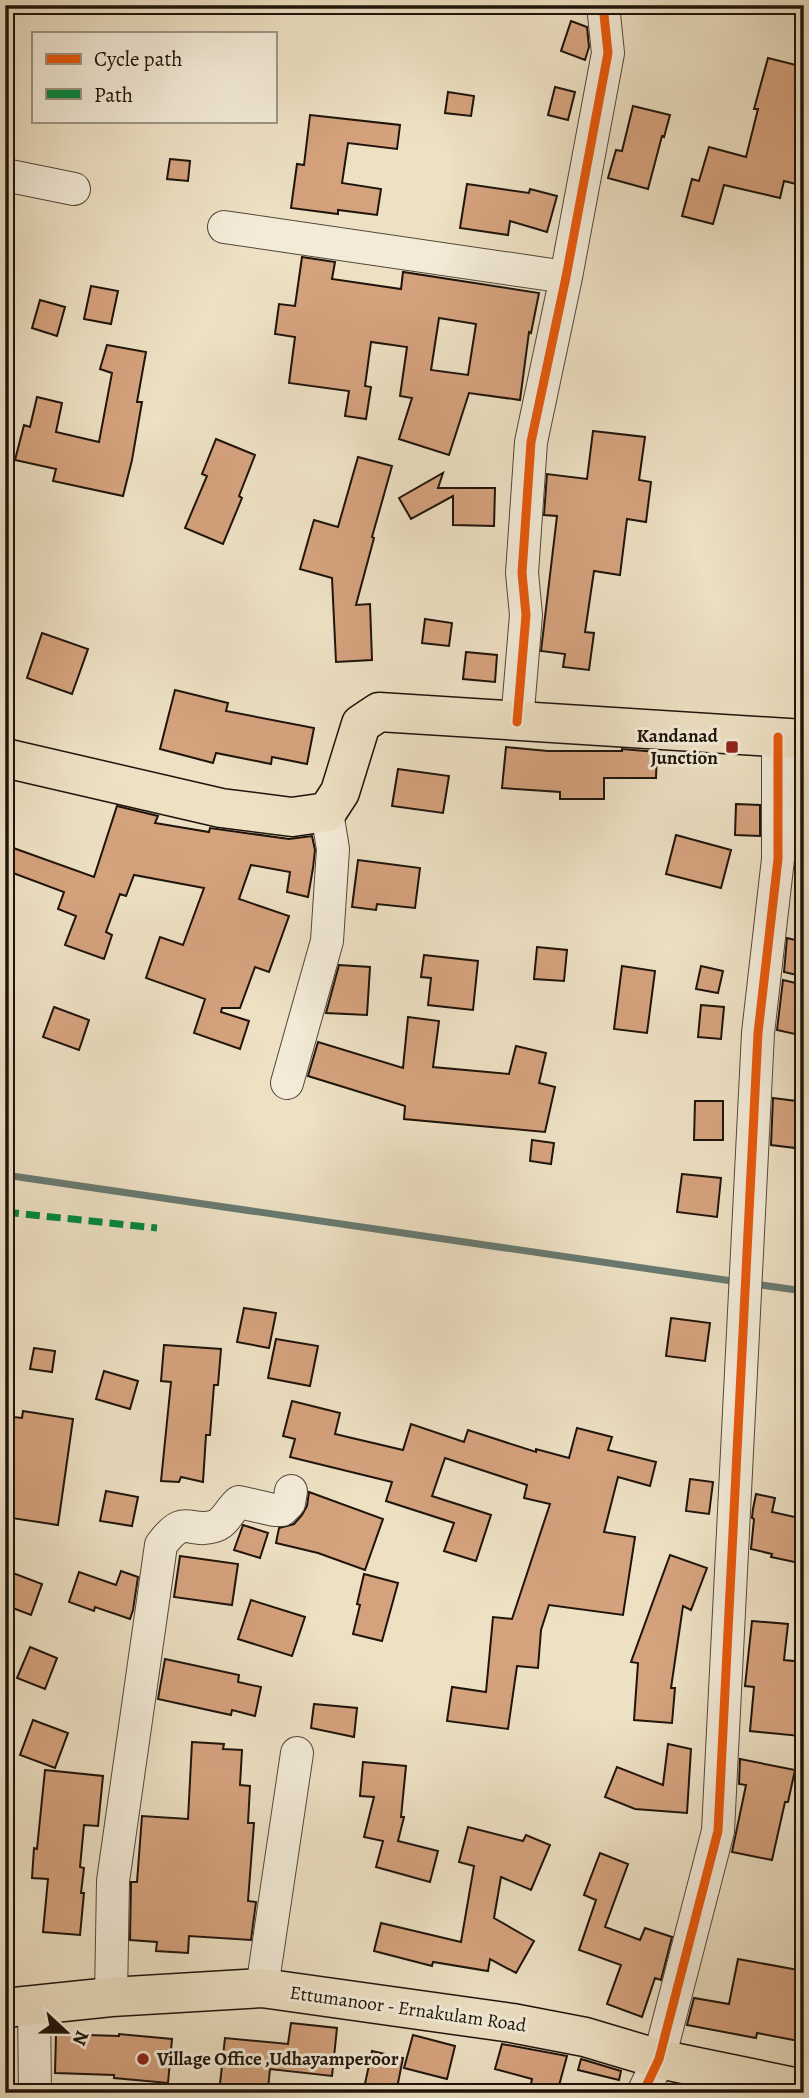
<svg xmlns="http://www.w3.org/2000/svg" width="809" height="2098" viewBox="0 0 809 2098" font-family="Alegreya,serif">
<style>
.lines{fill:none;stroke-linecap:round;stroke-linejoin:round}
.stream{stroke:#687970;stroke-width:7}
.building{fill:#d5a27e;stroke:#1e140b;stroke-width:2;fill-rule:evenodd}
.minor-casing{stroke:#524739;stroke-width:34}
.major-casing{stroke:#1e140b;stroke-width:41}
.minor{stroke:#f3ebd8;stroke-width:32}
.major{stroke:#ede0c3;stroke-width:38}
.quiet{stroke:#00873e;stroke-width:7;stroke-dasharray:14 7;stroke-linecap:butt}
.cycleway-casing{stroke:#f3ebd8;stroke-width:13}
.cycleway{stroke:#e8590c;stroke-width:9}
.poi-dot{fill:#8f2418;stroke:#f3ebd8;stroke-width:2.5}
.labels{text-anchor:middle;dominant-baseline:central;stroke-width:6;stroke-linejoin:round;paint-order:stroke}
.poi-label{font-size:19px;font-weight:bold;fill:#1e140b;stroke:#f3ebd8;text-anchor:end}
.street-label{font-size:19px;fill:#1e140b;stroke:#f3ebd8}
</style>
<rect width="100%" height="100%" fill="#ede0c3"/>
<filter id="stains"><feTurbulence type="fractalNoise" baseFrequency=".00286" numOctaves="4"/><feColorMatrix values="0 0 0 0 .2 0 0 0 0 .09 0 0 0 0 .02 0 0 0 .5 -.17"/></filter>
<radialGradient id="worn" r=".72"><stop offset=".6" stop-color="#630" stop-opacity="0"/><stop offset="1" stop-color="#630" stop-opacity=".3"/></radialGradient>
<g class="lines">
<!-- stream -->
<path class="stream" d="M5,1175L739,1282
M754,1284L804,1291"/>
</g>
<!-- building -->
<path class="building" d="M571,21L587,27L589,47L585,60L561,51Z
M768,58L804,67V186L784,181L780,198L724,185L713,224L682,216L692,179L699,181L709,147L746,157L758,109H754Z
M555,87L575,92L568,120L548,115Z
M448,92L474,96L471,116L445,113Z
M633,106L670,115L664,137L662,136L648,189L608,178L616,150L622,151Z
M310,115L400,125L397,149L348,143L342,183L381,189L377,215L338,210V214L291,208L297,164L304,165Z
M170,159L190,161L188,181L167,179Z
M467,184L529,193L530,189L557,196L547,232L510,221L508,235L460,228Z
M302,257L335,262L332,279L401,289L403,272L539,293L531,333L529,332L520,400L469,393L449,455L399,439L412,398L400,396L407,347L371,342L365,386L371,387L366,419L345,416L349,391L289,383L295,337L275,334L279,304L295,306ZM439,318L476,324L468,375L431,370Z
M91,286L118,291L111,324L84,319Z
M40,300L65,307L57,336L32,328Z
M107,345L146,352L137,402H142L132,460L123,496L53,481L56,469L15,460L24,425L30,427L37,397L62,403L56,432L99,442L112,373L100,369Z
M593,431L645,437L639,480L651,482L646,522L627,519L620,575L594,571L585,632L594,633L589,670L563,667L565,654L541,651L557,516L544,515L547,474L587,479Z
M216,439L255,455L239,496L242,498L223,544L185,528L207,476L202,474Z
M358,457L392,466L372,537L374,538L356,605L370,604L372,660L336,662L332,578L300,569L314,520L338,527Z
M443,473L438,488H495L494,526L453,525V496L411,519L399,498Z
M425,619L452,623L449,646L422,643Z
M42,633L88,649L72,694L27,678Z
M466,652L497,655L495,682L463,679Z
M175,690L228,703L226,711L314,728L307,764L272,757L271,764L216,753L213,763L160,749Z
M506,747L548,751H622V749L657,752L656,778H604V799H560V792L502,788Z
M796,760L804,761V838H796Z
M398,769L449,776L443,813L392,806Z
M736,804L760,805V836L735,835Z
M117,806L158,816L155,823L209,832L210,828L289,839L312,836L315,850L313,868L308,897L287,892L290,872L251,865L239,899L289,916L269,972L255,967L240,1008H222L221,1012L249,1021L240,1049L194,1033L205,999L146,978L160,937L183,945L204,888L134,875L126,896L120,894L106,932L112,935L104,959L65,945L76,916L58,909L64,892L5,870V845L94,877Z
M676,835L731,850L721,888L666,874Z
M358,860L420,868L415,908L377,904L376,910L352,907Z
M787,938L804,942L797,975L784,972Z
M537,947L567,950L564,981L534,979Z
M424,955L478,961L473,1010L428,1005L431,978L421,977Z
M339,965L370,967L367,1015L326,1013Z
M622,966L655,971L647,1033L614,1029Z
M701,966L723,971L718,993L696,989Z
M783,980L804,985V1036L777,1030Z
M701,1005L724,1007L721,1039L698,1037Z
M54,1007L89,1020L79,1050L43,1037Z
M408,1017L439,1021L433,1067L509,1074L516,1046L546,1053L539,1083L555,1087L545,1132L404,1119L405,1106L308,1076L318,1042L403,1068Z
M773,1098L804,1102V1149L771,1145Z
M695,1101H723V1140H694Z
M532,1140L554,1143L551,1164L530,1161Z
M682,1174L721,1178L717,1217L677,1212Z
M244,1308L276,1313L269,1348L237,1342Z
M671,1318L710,1323L705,1361L666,1356Z
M276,1339L318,1346L310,1386L268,1378Z
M164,1345L221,1349L218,1385H214L210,1435H206L203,1482L181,1477L179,1482L161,1481L171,1382L161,1381Z
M34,1348L55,1351L52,1372L30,1369Z
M104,1371L138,1381L130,1409L96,1399Z
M292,1401L340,1413L335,1434L403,1450L411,1424L464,1442L468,1430L536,1452V1449L569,1458L577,1428L612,1437L608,1450L656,1462L650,1486L618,1477L604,1532L635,1537L623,1615L549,1605L541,1630L538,1668L517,1666L508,1729L447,1721L452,1687L486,1692L493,1617L512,1619L550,1504L524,1498L527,1485L445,1458L432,1496L491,1515L476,1561L444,1551L454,1523L386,1501L392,1482L290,1457L295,1439L283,1436Z
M23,1411L73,1419L58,1525L5,1517V1416L22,1418Z
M690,1479L713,1482L709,1514L686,1511Z
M106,1491L138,1497L132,1526L100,1521Z
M309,1492L383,1519L365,1570L318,1553L276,1543L279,1528L294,1524L302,1515L307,1506Z
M756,1494L775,1498L772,1512L804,1519V1564L771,1557L772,1554L751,1549L754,1519L752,1518L753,1509Z
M243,1525L268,1533L260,1558L234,1550Z
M670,1555L707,1568L691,1610L683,1606L671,1688H675L672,1723L634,1720L638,1663L631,1662Z
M180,1556L238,1564L232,1605L174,1597Z
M5,1570L42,1584L31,1615L5,1605Z
M121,1571L138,1577L133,1610L130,1619L95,1607L94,1611L69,1602L79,1572L116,1585Z
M364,1574L398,1583L382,1641L353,1634L360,1605L357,1604Z
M251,1600L305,1617L292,1656L238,1639Z
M752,1621L788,1624L784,1660L804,1662V1703L800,1736L750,1731L754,1687L745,1686Z
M30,1647L57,1658L45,1689L17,1678Z
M165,1659L239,1675L238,1682L261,1687L255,1716L232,1710L231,1715L158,1699Z
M314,1704L357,1708L354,1737L311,1728Z
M33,1720L68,1733L55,1768L20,1755Z
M192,1742L224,1744L223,1749L242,1750L240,1785L250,1786L248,1823H254L248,1901L256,1902L251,1940L189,1936L188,1953L156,1951L157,1942L130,1940L131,1882H137L142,1816L188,1819Z
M668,1744L691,1749L687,1813L635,1809L605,1797L617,1767L663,1785Z
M740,1759L795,1770L788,1802H785L772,1860L732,1852L746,1785L739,1784Z
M363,1762L406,1766L401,1817H404L398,1841L438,1851L430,1882L376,1867L383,1841L364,1837L374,1797L360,1796Z
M45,1770L103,1776L98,1826L84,1825L80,1867L84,1868L81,1893H84L80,1935L43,1932L48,1879L32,1878L34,1848L37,1849Z
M468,1827L523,1841L526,1835L550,1845L531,1890L501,1877L494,1918L534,1941L516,1973L490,1959L488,1971L433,1962L432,1966L374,1951L381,1923L461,1942L474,1866L459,1862Z
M600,1853L628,1864L605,1927L640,1940L645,1928L672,1937L661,1980L655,1978L642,2017L607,2004L621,1965L579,1950L596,1900L584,1895Z
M738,1959L804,1971V2042L757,2033L756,2038L687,2025L694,1998L729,2004Z
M291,2023L337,2028L332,2076L270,2069L268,2089L220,2084L225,2038L288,2044Z
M56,2034L119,2036V2034L172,2039L168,2083L114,2078V2075L55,2073Z
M413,2035L455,2046L447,2079L404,2068Z
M502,2044L567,2056L557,2093H529L532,2079L495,2069Z
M372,2051L403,2058L396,2093H363Z
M581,2059L621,2071L619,2080L578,2070Z"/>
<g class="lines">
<defs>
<path id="minor" d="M5,175L74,189
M224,227L566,277
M517,722L526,615L522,573L531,442L566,277L608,53L603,5
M287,1083L327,941L333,849L327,812
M262,1988L297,1753
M111,1997L113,1881L161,1545C186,1511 189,1535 215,1526C226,1522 230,1509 239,1502L274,1510H282L289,1503L291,1491
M34,2005L35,2093
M643,2093L659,2059L718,1831L758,1033L778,859V737"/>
<path id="major" d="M5,758L221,808L292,817L327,812L340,792L361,724L379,712L804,739
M5,2008L111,1997L262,1988L512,2023L585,2037L659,2059L804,2089"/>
</defs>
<!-- minor casing -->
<use href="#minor" class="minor-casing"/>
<!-- major casing -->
<use href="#major" class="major-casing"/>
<!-- minor -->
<use href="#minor" class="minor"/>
<!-- major -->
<use href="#major" class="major"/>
<!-- quiet -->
<path class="quiet" d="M5,1212L157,1228"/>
<defs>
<path id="cycleway" d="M517,722L526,615L522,573L531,442L566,277L608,53L603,5
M643,2093L659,2059L718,1831L758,1033L778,859V737"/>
</defs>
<!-- cycleway casing -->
<use href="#cycleway" class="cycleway-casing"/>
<!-- cycleway -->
<use href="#cycleway" class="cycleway"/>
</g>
<!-- markers -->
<g class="poi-dot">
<rect x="725" y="740" width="14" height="14" rx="3.5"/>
<circle cx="143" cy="2059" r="7"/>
</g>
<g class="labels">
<!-- poi labels -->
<g class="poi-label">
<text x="718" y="736">Kandanad<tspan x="718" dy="22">Junction</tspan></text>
<text x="157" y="2059" text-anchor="start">Village Office ,Udhayamperoor</text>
</g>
<!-- street labels -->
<g class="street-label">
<text transform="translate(408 2009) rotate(8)">Ettumanoor - Ernakulam Road</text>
</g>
</g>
<!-- margin -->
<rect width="809" height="2098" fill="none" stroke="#ede0c3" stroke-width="28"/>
<rect x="7" y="7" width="795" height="2084" fill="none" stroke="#1e140b" stroke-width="3.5"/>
<rect x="14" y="14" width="781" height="2070" fill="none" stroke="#1e140b" stroke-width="2"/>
<!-- legend -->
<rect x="32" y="32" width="245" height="91" fill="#f3ebd8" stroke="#9e9586" stroke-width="2"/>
<rect x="46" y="54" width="35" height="10" fill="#e8590c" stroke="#9e9586" stroke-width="2"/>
<text x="94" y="66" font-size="21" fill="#1e140b">Cycle path</text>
<rect x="46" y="89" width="35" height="10" fill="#00873e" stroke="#9e9586" stroke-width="2"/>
<text x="94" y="102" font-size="21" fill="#1e140b">Path</text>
<!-- north arrow -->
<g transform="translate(66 2032) rotate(112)" stroke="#f3ebd8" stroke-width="5" paint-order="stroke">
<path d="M0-5L12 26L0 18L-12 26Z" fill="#1e140b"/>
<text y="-10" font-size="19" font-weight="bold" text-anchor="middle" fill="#1e140b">N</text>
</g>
<rect width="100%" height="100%" filter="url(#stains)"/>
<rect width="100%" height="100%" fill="url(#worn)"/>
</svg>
